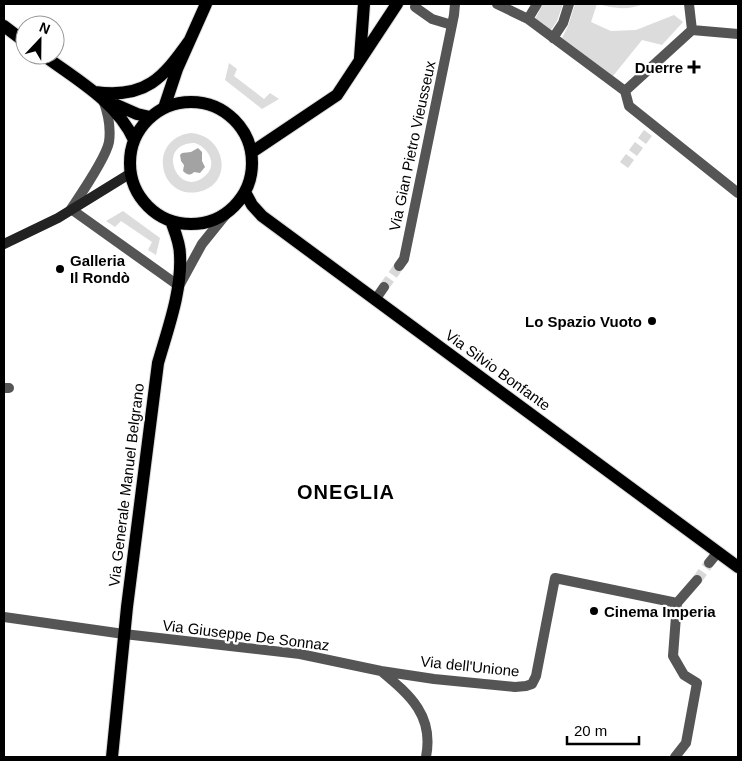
<svg xmlns="http://www.w3.org/2000/svg" width="742" height="761" viewBox="0 0 742 761" font-family="Arial,sans-serif">
<style>
.green{fill:#dcdcdc;fill-rule:evenodd}
.water{fill:#a3a3a3}
.lines{fill:none;stroke-linecap:round;stroke-linejoin:round}
.street-tunnel{stroke:#d9d9d9;stroke-width:10;stroke-dasharray:10 5;stroke-linecap:butt}
.primary-casing{stroke:#dbdbdb;stroke-width:14}
.lane{stroke:#555;stroke-width:10}
.street{stroke:#555;stroke-width:10}
.secondary{stroke:#222;stroke-width:10}
.primary{stroke:#000;stroke-width:12}
.poi-dot{fill:#000;stroke:#fff;stroke-width:2}
.labels{text-anchor:middle;dominant-baseline:central;stroke-width:4.5;stroke-linejoin:round;paint-order:stroke}
.poi-label{font-size:15px;font-weight:bold;fill:#000;stroke:#fff;text-anchor:end}
.street-label{font-size:15px;fill:#000;stroke:#fff}
.district-label{font-size:20px;font-weight:bold;letter-spacing:1px;fill:#000;stroke:#fff}
</style>
<rect width="100%" height="100%" fill="#fff"/>
<!-- green -->
<path class="green" d="M543,4H563L557,21L551,30L535,19Z
M575,4H643C626,11 614,8 597,4L591,22L611,31L636,30L674,15L683,22L662,45L642,40L613,76L562,38L568,26Z
M229,63L237,69L234,76L264,99L270,93L279,99L262,109L225,80Z
M190,133C227,135 234,185 198,192C159,199 147,140 190,133ZM195,143C209,148 218,165 205,176C178,200 154,143 195,143Z
M123,211L160,238L156,255L148,250L152,242L121,221L115,227L106,221Z"/>
<!-- water -->
<path class="water" d="M198,148L202,152V161L205,167L200,173L194,172C190,176 187,175 183,171L184,165L181,161L180,155L182,153L191,152Z"/>
<g class="lines">
<!-- street-tunnel -->
<path class="street-tunnel" d="M624,165L648,133
M384,287L399,266
M697,580L709,563"/>
<defs>
<path id="primary" d="M4,26L25,42
M43,55C76,79 117,102 134,140
M360,58L364,4
M95,92C146,99 163,78 190,40
M130 163a61 61 0 1 1 122 0a61 61 0 1 1-122 0Z
M112,103L137,114L150,117
M164,108L177,69L206,4
M252,152L337,95L397,4
M245,192L252,205L262,216L738,567
M112,757L127,607L158,363C168,328 182,291 180,255C180,243 175,232 171,221"/>
</defs>
<!-- primary casing -->
<use href="#primary" class="primary-casing"/>
<!-- lane -->
<path class="lane" d="M103,100C108,113 111,128 109,142C106,158 81,194 71,209L179,286L202,244L227,213
M4,388H9"/>
<!-- street -->
<path class="street" d="M497,4L528,19L625,91L692,30
M689,4L692,30
M415,7L432,19L452,25
M528,19L537,4
M692,30L738,34
M553,38L563,23L569,4
M625,91L629,106L738,193
M399,266L404,259L454,15L455,4
M375,300L384,287
M709,563L718,552
M4,617L124,634L300,654L381,671L434,679L515,687L526,686L532,684L536,676L555,578L677,603L697,580
M381,671C411,696 434,716 426,757
M675,757L686,743L697,683L684,675L673,656L677,603"/>
<!-- secondary -->
<path class="secondary" d="M4,244L58,218L131,173"/>
<!-- primary -->
<use href="#primary" class="primary"/>
</g>
<!-- markers -->
<g class="poi-dot">
<path d="M691.5 59.5h5v5h5v5h-5v5h-5v-5h-5v-5h5z"/>
<circle cx="60" cy="269" r="5"/>
<circle cx="652" cy="321" r="5"/>
<circle cx="594" cy="611" r="5"/>
</g>
<g class="labels">
<!-- poi labels -->
<g class="poi-label">
<text x="683" y="67">Duerre</text>
<text x="70" y="260" text-anchor="start">Galleria<tspan x="70" dy="17">Il Rondò</tspan></text>
<text x="642" y="321">Lo Spazio Vuoto</text>
<text x="604" y="611" text-anchor="start">Cinema Imperia</text>
</g>
<!-- street labels -->
<g class="street-label">
<text transform="translate(412 146) rotate(-78)">Via Gian Pietro Vieusseux</text>
<text transform="translate(498 370) rotate(36)">Via Silvio Bonfante</text>
<text transform="translate(126 485) rotate(-83)">Via Generale Manuel Belgrano</text>
<text transform="translate(246 635) rotate(7)">Via Giuseppe De Sonnaz</text>
<text transform="translate(470 666) rotate(6)">Via dell'Unione</text>
</g>
<!-- district labels -->
<g class="district-label">
<text x="346" y="492">ONEGLIA</text>
</g>
</g>
<!-- border -->
<rect width="742" height="761" fill="none" stroke="#000000" stroke-width="10"/>
<!-- north arrow -->
<g transform="translate(40 40) rotate(22)"><circle r="24" fill="#ffffff" stroke="#999999"/>
<path d="M0-4L9 19L0 12L-9 19Z" fill="#000000"/>
<text y="-8" font-size="14" font-weight="bold" text-anchor="middle" fill="#000000">N</text>
</g>
<!-- scale -->
<path d="M567 736v8h72v-8" fill="none" stroke="#000000" stroke-width="2.5"/>
<text x="574" y="736" font-size="15" fill="#000000" stroke="#ffffff" stroke-width="4" paint-order="stroke">20 m</text>
</svg>
